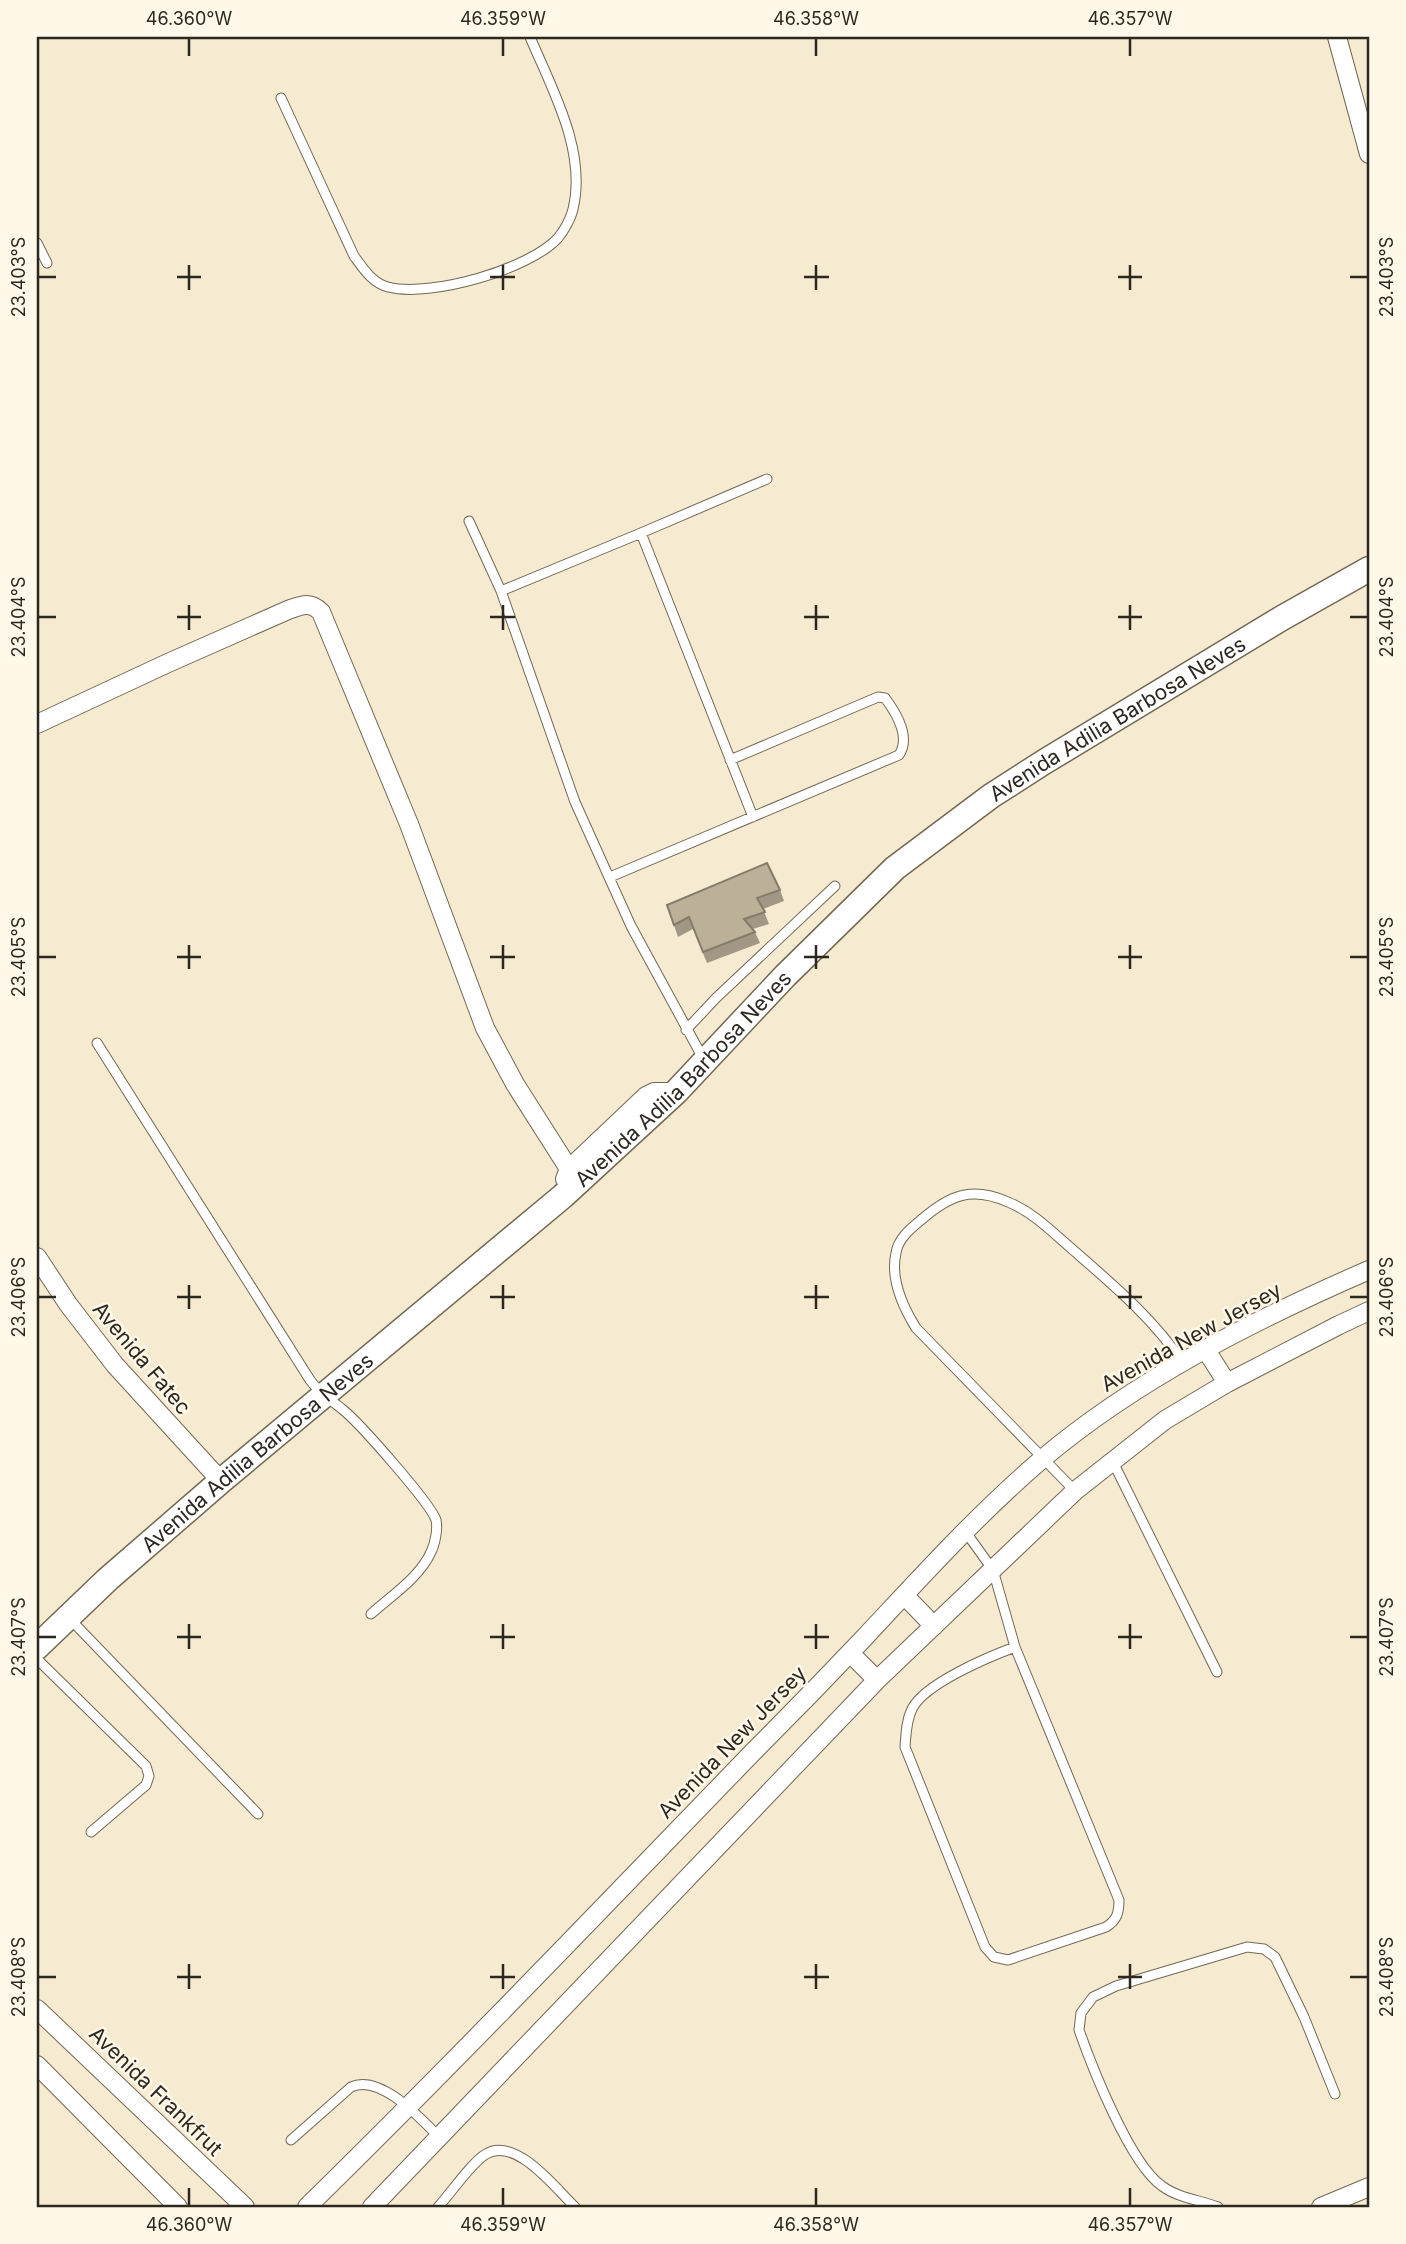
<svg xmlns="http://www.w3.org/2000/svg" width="1406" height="2244" viewBox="0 0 1406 2244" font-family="Inter,sans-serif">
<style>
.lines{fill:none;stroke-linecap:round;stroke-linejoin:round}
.lane-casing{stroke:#726853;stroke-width:11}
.street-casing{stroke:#726853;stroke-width:20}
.secondary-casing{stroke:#726853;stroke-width:27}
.lane{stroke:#fff;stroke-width:9}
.street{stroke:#fff;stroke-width:18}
.secondary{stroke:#fff;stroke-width:24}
.wall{fill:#a29784}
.building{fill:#bcb099;stroke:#847b6b;stroke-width:2}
.ticks{fill:none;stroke:#2d281f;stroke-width:2.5}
.labels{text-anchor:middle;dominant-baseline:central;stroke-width:5;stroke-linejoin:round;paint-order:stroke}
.street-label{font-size:21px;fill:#2d281f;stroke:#fff8e9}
.neatline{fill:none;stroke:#2d281f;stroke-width:2.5}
.ticks-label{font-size:18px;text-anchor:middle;fill:#2d281f}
</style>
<rect width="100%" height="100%" fill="#f6ead1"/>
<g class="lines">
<defs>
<path id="lane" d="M281,98L354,256C363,268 372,283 388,287C430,298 530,269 558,238C564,231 571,218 573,209C587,151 552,89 530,37
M37,243L47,263
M469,521L501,591L575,802L631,926L704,1060
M641,533L767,479
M501,591L641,533L753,817
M610,877L899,755C911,737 897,714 885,698L878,697L730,760
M686,1030L716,998L835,886
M97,1043L310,1380C321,1395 329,1398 342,1409C358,1421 431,1504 436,1520C438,1529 435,1544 431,1552C420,1577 391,1596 371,1614
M1113,1462L1217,1672
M1075,1491L916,1328C903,1307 890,1279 896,1253C898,1239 910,1229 921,1220C950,1195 971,1186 1008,1202C1033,1212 1052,1232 1072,1249C1112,1284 1153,1318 1183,1363
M965,1531L993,1570L1015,1647C988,1657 924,1684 912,1709C906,1721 906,1735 905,1747L985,1947L994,1957L1008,1960L1106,1927C1117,1920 1119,1913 1119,1900L1015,1647
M69,1618L258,1814
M37,1659L146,1766L149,1776L146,1785L91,1832
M291,2140L351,2087C380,2073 421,2119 440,2138
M438,2207C450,2194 472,2162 486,2154C516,2136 556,2189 575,2207
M1218,2207C1200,2200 1178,2198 1162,2186C1130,2164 1092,2067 1079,2030L1081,2013L1093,1997L1116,1986L1247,1947L1264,1949L1275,1957L1304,2017L1335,2094"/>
<path id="street" d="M1337,37L1369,154
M37,724L168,663L288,610C302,605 310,601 321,612L409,824L485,1028L515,1084L569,1169
M565,1179L569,1169L646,1096L654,1092H676
M37,1257L68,1304L115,1365L221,1481
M1206,1350L1227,1383
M904,1595L934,1626
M850,1653L877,1680
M37,2009L245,2207
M37,2065L178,2207
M307,2207C459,2058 606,1904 754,1751C791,1714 828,1676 864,1638C921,1577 977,1515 1041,1460C1135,1380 1256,1319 1369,1270
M372,2207L877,1680L1075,1491L1165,1420L1227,1383L1339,1325L1369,1311
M1321,2207L1369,2187"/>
<g id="secondary">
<path id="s1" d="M37,1647L108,1579L221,1481L563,1196L676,1092L785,976L895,868L991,796L1044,762L1282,618L1369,569"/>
</g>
</defs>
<!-- lane casing -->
<use href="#lane" class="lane-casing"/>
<!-- street casing -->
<use href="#street" class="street-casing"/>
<!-- secondary casing -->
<use href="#secondary" class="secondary-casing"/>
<!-- lane -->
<use href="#lane" class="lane"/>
<!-- street -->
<use href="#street" class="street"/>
<!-- secondary -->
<use href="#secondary" class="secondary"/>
</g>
<!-- wall -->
<path class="wall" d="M780,890L784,901L763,909L769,924L753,929L755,932L760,943L707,963L693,929L678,937L667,905Z"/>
<!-- building -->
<path class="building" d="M767,863L780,890L757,898L765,912L744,919L755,932L703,952L689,917L674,925L667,905Z"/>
<!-- ticks -->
<path class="ticks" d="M189,38V56M503,38V56M816,38V56M1130,38V56M189,265V290M503,265V290M816,265V290M1130,265V290M38,277H56M177,277H201M490,277H515M804,277H829M1118,277H1142M1350,277H1368M189,605V630M503,605V630M816,605V630M1130,605V630M38,617H56M177,617H201M490,617H515M804,617H829M1118,617H1142M1350,617H1368M189,945V969M503,945V969M816,945V969M1130,945V969M38,957H56M177,957H201M490,957H515M804,957H829M1118,957H1142M1350,957H1368M189,1285V1309M503,1285V1309M816,1285V1309M1130,1285V1309M38,1297H56M177,1297H201M490,1297H515M804,1297H829M1118,1297H1142M1350,1297H1368M189,1624V1649M503,1624V1649M816,1624V1649M1130,1624V1649M38,1637H56M177,1637H201M490,1637H515M804,1637H829M1118,1637H1142M1350,1637H1368M189,1964V1989M503,1964V1989M816,1964V1989M1130,1964V1989M38,1977H56M177,1977H201M490,1977H515M804,1977H829M1118,1977H1142M1350,1977H1368M189,2188V2206M503,2188V2206M816,2188V2206M1130,2188V2206"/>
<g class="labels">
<!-- street labels -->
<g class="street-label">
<text stroke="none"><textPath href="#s1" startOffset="1428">Avenida Adilia Barbosa Neves</textPath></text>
<text stroke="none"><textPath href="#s1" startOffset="861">Avenida Adilia Barbosa Neves</textPath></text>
<text transform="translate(1191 1337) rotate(-29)">Avenida New Jersey</text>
<text transform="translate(142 1358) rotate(50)">Avenida Fatec</text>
<text stroke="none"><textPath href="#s1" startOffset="294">Avenida Adilia Barbosa Neves</textPath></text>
<text transform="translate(732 1742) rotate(-46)">Avenida New Jersey</text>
<text transform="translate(156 2091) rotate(44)">Avenida Frankfrut</text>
</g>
</g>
<!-- border -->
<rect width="1406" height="2244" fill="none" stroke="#fff8e9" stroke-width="77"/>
<rect x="38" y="38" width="1330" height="2168" class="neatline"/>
<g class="ticks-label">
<text x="189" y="25">46.360°W</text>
<text x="503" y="25">46.359°W</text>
<text x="816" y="25">46.358°W</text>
<text x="1130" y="25">46.357°W</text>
<text transform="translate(19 277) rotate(-90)" y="6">23.403°S</text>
<text transform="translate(1387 277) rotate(-90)" y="6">23.403°S</text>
<text transform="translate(19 617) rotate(-90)" y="6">23.404°S</text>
<text transform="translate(1387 617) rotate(-90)" y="6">23.404°S</text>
<text transform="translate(19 957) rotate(-90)" y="6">23.405°S</text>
<text transform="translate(1387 957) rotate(-90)" y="6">23.405°S</text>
<text transform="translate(19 1297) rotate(-90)" y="6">23.406°S</text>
<text transform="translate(1387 1297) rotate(-90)" y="6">23.406°S</text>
<text transform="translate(19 1637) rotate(-90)" y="6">23.407°S</text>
<text transform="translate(1387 1637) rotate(-90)" y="6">23.407°S</text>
<text transform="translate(19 1977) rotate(-90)" y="6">23.408°S</text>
<text transform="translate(1387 1977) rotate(-90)" y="6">23.408°S</text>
<text x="189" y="2231">46.360°W</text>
<text x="503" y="2231">46.359°W</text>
<text x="816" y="2231">46.358°W</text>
<text x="1130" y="2231">46.357°W</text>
</g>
</svg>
